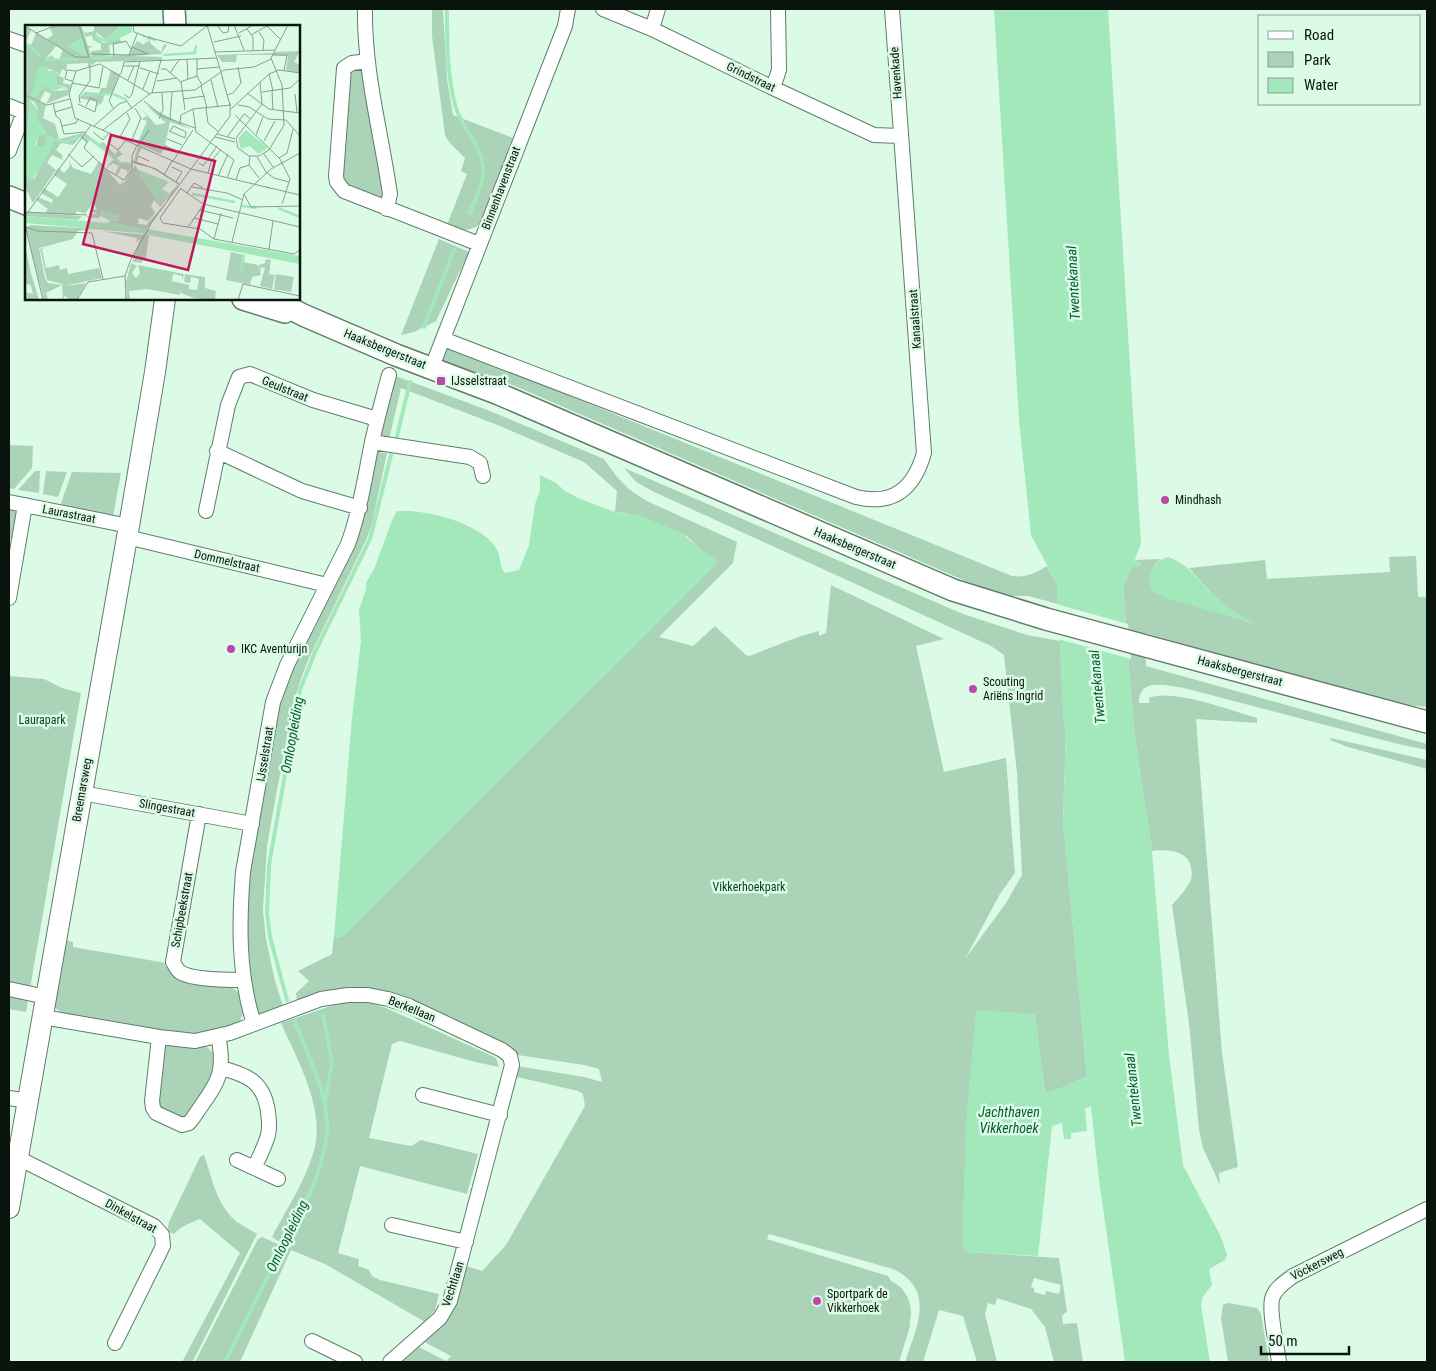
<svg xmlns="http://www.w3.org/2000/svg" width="1436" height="1371" viewBox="0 0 1436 1371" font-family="'Roboto Condensed',sans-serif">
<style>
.green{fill:#aad3b8;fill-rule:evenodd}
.water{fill:#a2e8bb}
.pier{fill:#dcfbe6}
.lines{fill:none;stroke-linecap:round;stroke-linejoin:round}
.stream{stroke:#a2e8bb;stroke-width:4}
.street-casing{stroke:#617c6a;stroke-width:16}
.secondary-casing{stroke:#617c6a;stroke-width:22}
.primary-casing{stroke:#617c6a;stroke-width:24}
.street{stroke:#fff;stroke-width:14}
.secondary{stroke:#fff;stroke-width:20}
.primary{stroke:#fff;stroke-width:21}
.poi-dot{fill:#ba49a5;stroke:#dcfbe6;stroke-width:2}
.labels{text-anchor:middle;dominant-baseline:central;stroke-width:5;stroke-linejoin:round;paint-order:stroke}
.street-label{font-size:12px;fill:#09140d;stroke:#dcfbe6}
.poi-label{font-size:12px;fill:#09140d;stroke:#dcfbe6;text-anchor:start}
.park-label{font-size:12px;fill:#073f23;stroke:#dcfbe6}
.water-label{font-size:14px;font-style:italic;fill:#045b33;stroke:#dcfbe6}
.inset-river{fill:none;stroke:#a2e8bb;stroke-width:2.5}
.inset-road{fill:none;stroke:#889f8f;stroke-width:1}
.view{fill:#c2185b;fill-opacity:0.15;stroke:#c2185b;stroke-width:2.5}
.inset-edge{fill:none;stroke:#09140d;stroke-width:2.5}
</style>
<rect width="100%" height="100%" fill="#dcfbe6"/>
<!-- green -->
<path class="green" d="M432,9H443L447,79L453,115L513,138L480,224C468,233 460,230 447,225L467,174L461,171L465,158L449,142L445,135L432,36Z
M365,68L386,188L383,202L347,188L341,176L351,71Z
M439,239L469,252L436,321L414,332L401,335Z
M451,349L462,352L1012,576C1026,578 1035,573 1047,566L1057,584L1058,604L1028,596H1008L968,582L508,383L502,392L442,366L441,360L444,351Z
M390,374L490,411L604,459L617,477L630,490L647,501L737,542L733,563L659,637L693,646L715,626L746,655L749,656L798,637L819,631V636L826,633L831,585L944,639L916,646L944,772L1006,758L1015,873L1000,894L965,959L1006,903L1022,875L1017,773L1004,655L991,646L652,491L636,482L624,468L963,614L1027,635L1060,641L1064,726L1066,731L1063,821L1087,1076L1064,1087L1045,1093L1035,1014L968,1252L1059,1258L1067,1311L1062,1316L1063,1324L1077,1323L1083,1362H1054L1045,1327L1031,1309L997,1298L995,1305L988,1303L985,1314L997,1362H977L963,1316L939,1310L923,1362H905C916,1328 937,1290 893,1269L769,1234L767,1239L888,1276L891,1281C904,1287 911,1299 911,1314C911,1319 909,1321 910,1326L899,1362H402L419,1347L446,1361L451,1356L424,1342L436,1330L463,1265L482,1271L506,1245L585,1106L583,1094L578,1091L513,1076L517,1066L584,1077L602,1082L599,1069L584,1065L511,1054L372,989C344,987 324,995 297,1004L296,993L309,981L298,971L332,954L334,936L337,938L343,936L654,626L716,560L702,551L687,536L625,513L615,512L617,491L584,462L500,426L401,388L388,444L374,441ZM1034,1278L1061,1285L1059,1294L1046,1291L1045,1295L1034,1292V1288L1031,1287Z
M9,445L33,446L32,468L14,489L9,488Z
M378,452L387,453L372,523L367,538L309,658L302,676L295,698L277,790L267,846L263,910L266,939L275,981L284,1009L261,1017L256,1014L247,985L244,901L266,765L284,683L356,532Z
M35,471H40L39,493L18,490Z
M46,471L67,472L58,497L43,494Z
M72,472L121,473L113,516L60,506Z
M9,507L18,511L16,540L9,539Z
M1416,556L1418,597H1427V707L1392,703L1145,633L1146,666L1427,744V750L1398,744L1184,688C1166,686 1139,677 1139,703H1149V698C1172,688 1232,711 1257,718V723L1196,719L1222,1053L1238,1167L1219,1173L1220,1185L1203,1148L1199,1130L1189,1023L1172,905C1179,897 1187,889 1191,879C1192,876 1192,871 1191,867C1188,850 1166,849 1152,851L1134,733L1123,588L1132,566L1141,564L1135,560L1161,559L1155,564L1149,580L1213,611L1252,623L1226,607L1212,594L1189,568L1265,560L1267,579L1390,572L1389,557Z
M9,676L44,679L62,688L81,693L26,1012L9,1009Z
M1331,738L1427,760V769L1348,747L1330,740Z
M63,939L73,942V947L166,963L165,966L232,987L240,994L244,1011L239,1023L225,1030L186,1035L62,1014L51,1004Z
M351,1002L370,1003L386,1008L488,1054L496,1058L499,1067L475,1062L400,1041L392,1044L369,1138L411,1146L421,1140L478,1154L467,1194L360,1166L338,1253L359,1259L358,1266L369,1270L372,1276L380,1280L439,1294L435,1310L425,1322L325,1264L291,1250L240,1362H195L258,1239L262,1237L280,1245L281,1243L272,1237C286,1210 304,1183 313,1154C327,1110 298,1062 281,1023L334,1005Z
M165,1044L205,1045L214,1054C218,1078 197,1101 184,1120L156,1108Z
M204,1155C212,1178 217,1206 237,1222C243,1226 251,1230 257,1234L196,1355L192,1362H182L240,1253L200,1219C190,1223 181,1226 174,1234L167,1231L169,1222L200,1157Z
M1228,1303L1257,1308L1261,1314L1269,1362H1228L1221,1318L1223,1305Z"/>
<!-- water -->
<path class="water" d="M994,9H1108L1141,544L1135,559L1141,565L1139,568L1132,566L1123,588L1134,733L1152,851L1169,1055L1183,1165L1221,1237L1227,1255L1225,1260L1209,1269L1212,1285L1202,1298L1201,1305L1210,1362H1125L1099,1180L1091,1107L1085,1108L1087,1131L1071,1133V1139H1064L1062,1123L1052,1126L1038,1256L968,1252L962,1245L966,1121L976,1010L1035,1014L1045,1093L1064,1087L1087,1076L1063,821L1066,731L1064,726L1057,584L1031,535L1019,420Z
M540,475L556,483L565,491L578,498L615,512L641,516L682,533L702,551L716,560V565L343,936L337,938L334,936L352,718L361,640L359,610L366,589V583L374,569L393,518L397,511C425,509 481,523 496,548C501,556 499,566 505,573L519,570L529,545L535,504L540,491Z
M1168,557C1191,565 1197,580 1213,595C1226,608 1240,616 1256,624L1169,599L1152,591C1146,576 1152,561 1168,557Z"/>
<!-- pier -->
<path class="pier" d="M1056,604L1128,624L1131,659L1058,639Z"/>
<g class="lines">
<!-- stream -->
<path class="stream" d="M447,9C447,41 447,74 455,105C461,129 487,150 483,176C481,188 474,201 470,213
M424,327L454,250
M397,436L410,382
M287,1000L270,937L267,913L269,865L300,690L315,652L370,539L391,455
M323,1014L332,1062L325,1101
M225,1362C240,1333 254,1303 269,1274C291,1231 328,1172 327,1123C326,1089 307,1054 295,1022"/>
<defs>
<path id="street" d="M365,9C364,71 381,132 390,194L387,209
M603,9L652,29L773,88L874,135L901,136
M652,29L658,9
M9,39L26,45
M368,61L352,63L344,68L336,176L337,182L344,191L479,244
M773,88L779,70L778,9
M9,106L26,113
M9,151L24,112
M443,339L856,497C894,506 914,488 924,453L892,9
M432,367L565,26L568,9
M372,442L470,457L480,463L483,476
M217,451L302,491L360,508
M9,502L129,526
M206,511L228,405L239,377L250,374L313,400L377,419
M127,537L327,585
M9,598L25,505
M82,793L252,824
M199,814L173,962C175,965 177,970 180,972C191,980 229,980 243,980
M9,989L46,997
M43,1017L159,1037L195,1041L230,1033L321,999L348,995H368L388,999L409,1006L502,1050L510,1056L512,1065L450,1301L440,1318L390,1362
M254,1024C238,974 239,923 243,872L273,702L287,665L348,544C360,511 365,477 372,442C377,420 383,397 389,375
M159,1037L152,1101L153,1108L156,1113L182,1125L189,1123L193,1118C215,1085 227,1077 218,1036
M221,1068C248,1075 264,1082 268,1112C269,1119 270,1127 268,1135C265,1146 259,1157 255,1167
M423,1095L500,1115
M9,1098L28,1101
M18,1158L154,1226L162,1235L163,1246L115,1343
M237,1160L278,1179
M392,1225L466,1242
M312,1341L355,1362
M1279,1362C1277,1346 1269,1314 1272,1299C1274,1289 1285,1282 1293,1276L1427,1209"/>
<path id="secondary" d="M9,1208L129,526L155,372L165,299"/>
<path id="primary" d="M174,9L175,26
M9,197L26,204
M243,299L285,312
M273,299L303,315L396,355L499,394L953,590L1046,619L1427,722"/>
</defs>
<!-- street casing -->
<use href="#street" class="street-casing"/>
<!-- secondary casing -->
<use href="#secondary" class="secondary-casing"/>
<!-- primary casing -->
<use href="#primary" class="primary-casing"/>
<!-- street -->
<use href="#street" class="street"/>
<!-- secondary -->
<use href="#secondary" class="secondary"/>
<!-- primary -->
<use href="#primary" class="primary"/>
</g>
<!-- markers -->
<g class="poi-dot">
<rect x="436" y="376" width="10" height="10" rx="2.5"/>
<circle cx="1165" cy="500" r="5"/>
<circle cx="231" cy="649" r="5"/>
<circle cx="973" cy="689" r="5"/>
<circle cx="817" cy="1301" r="5"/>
</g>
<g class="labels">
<!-- street labels -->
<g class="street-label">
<text transform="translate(896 73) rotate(-94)">Havenkade</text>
<text transform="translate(751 77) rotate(26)">Grindstraat</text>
<text transform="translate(501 188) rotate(-69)">Binnenhavenstraat</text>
<text transform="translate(915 319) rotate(-94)">Kanaalstraat</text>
<text transform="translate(385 349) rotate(22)">Haaksbergerstraat</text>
<text transform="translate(285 389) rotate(22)">Geulstraat</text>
<text transform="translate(69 514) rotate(11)">Laurastraat</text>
<text transform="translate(855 548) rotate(23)">Haaksbergerstraat</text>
<text transform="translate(227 561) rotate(13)">Dommelstraat</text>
<text transform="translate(1240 671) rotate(15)">Haaksbergerstraat</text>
<text transform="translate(265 754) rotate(-81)">IJsselstraat</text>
<text transform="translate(82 790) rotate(-80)">Breemarsweg</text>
<text transform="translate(167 808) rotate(10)">Slingestraat</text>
<text transform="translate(182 910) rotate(-80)">Schipbeekstraat</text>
<text transform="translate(412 1009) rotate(22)">Berkellaan</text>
<text transform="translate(131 1216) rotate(29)">Dinkelstraat</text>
<text transform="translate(1317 1264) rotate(-27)">Vöckersweg</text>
<text transform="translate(453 1284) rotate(-72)">Vechtlaan</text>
</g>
<!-- poi labels -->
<g class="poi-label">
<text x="451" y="381">IJsselstraat</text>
<text x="1175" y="500">Mindhash</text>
<text x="241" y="649">IKC Aventurijn</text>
<text x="983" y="682">Scouting<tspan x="983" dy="14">Ariëns Ingrid</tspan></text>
<text x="827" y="1294">Sportpark de<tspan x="827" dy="14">Vikkerhoek</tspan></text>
</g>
<!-- park labels -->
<g class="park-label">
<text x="42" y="720">Laurapark</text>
<text x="749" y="887">Vikkerhoekpark</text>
</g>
<!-- water labels -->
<g class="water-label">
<text transform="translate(1073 283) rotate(-93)">Twentekanaal</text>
<text transform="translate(1097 687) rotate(-95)">Twentekanaal</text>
<text transform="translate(292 735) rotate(-80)">Omloopleiding</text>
<text transform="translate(1133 1090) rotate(-96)">Twentekanaal</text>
<text x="1009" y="1112">Jachthaven<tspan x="1009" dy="16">Vikkerhoek</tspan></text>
<text transform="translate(287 1236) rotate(-64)">Omloopleiding</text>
</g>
</g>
<!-- overview -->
<g transform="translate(25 25)">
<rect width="275" height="275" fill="#dcfbe6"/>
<path d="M33,0H56L63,21H68L64,23L65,30L67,32L66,26L76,25V19L68,15L67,10L61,12L58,5L61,8L69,6V0H103L95,1L81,15L71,7L72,14L79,18L95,13L96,17H101L84,20L85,30L79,31L103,30L112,16L119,20L121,16L123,20L122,16L124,18L122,11H125L132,17L124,14L126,19L136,27L139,19L142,20L136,29L106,31L137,32V35L71,37L63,42V38L42,39L41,46L37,44L34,51L39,53L38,58L46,60L43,70L21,79L26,69L20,66L15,76L0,70V1L6,5L1,17L6,20L11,8L31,21L20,35L27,30L30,35H34L38,25L22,14L28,10L25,3ZM56,14L61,31L43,21ZM15,41L33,47L32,51L29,46L27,50L32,52V60L40,62L43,65L28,66L20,60L12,71H6ZM275,26L269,37L275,40V48L261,45L263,31L248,30L249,27ZM248,28L246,30H212L211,37H197L192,30ZM86,45L94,49L87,69L80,68L77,78L72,81L73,77L54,73L60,67L74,68L76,63H81ZM1,71L21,80L18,93L30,99L34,114L59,108L48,120L36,118L31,125L37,130L38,135L27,130L22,138L31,145L8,178L0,162ZM5,75L9,77L13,84L11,94L22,109L13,111L11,122H20L23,110L29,114L9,154L2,153L1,140ZM121,80L166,104L145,97L140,120L151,127V128L139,123L136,129L112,119L122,96L116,94L122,91L116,83L131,100L141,98ZM60,108L74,119L78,117L90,130L93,125L98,129L91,133L95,137L107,138V142L99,154L103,146L96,143L93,150L90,149L94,141L88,138L81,143L89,134L75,123L65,115L59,122L62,117L56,112ZM113,121L117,123L110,136L131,144L154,159L144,173L141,175L135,182L129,175L126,181L130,188L123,196L114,193L113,198H110L121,200L143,175L121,205L87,198V195L93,196L94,191L77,186L74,193L60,192L72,188L64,186L72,184L68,178L60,189L52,186L50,190L20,188L23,184L11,175L13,172L27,178L28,175L16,168L19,163L33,172L42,159L29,150L33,143L39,148L45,141L44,136L48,143L66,149L74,136L95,160L99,155L97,161L110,140L134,180L153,159L125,142L108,139ZM0,187L57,191L53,195L0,191ZM7,200L67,204L53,206L48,214L14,223L20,253L23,258L37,260L21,268L23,275H19L0,202ZM77,206L124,210L121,233H118L117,238L107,237L115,214L111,218L112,213ZM0,220L6,248L14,275H0V267L8,269L6,261L0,258ZM28,220L17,224L21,243L34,240L35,245L42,243L43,249L74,243L77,253L39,261L61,258L52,275H44L40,270L38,275L37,259L22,255L15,224ZM206,227L219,230L218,237L233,240L236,250L227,252L225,260L201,255ZM241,234L246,235L244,249L250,250L247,264L235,261L240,243L236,242L235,248L234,240L240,238ZM106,238L112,241L107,248L111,253L115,248L113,240L159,249L157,256V251L148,249L147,256L164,260V264L172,265L174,254L166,252L165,258L159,257L160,249L180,252V263L191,266L190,275L169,273L156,268V264L155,270L122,264L104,266L105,275H102L101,257ZM251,249L269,252L266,267L271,268L249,264Z" fill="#aad3b8" fill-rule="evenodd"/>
<path d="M107,0V7L84,18L73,15L68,8L81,15L95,1ZM58,15L61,31L43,21L56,14ZM14,41H21L24,46L32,45V51L30,47L27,49L32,52V60L44,65L36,63L28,66L20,60L11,73L6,71ZM5,75L13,85L11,94L22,109L13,111L10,120L19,122L23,110L30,114L23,131L7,155L2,153L0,125ZM221,105L242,122L240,125L233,129L225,121L216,124L213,113ZM112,144L144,157L137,164L144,168L134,180ZM77,186L95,191L93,196L87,195L88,198L275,231V239L113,208L0,198V191L83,198L84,195L75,191Z" fill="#a2e8bb"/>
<path class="inset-river" d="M0,17L16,31M138,30L170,28L171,20M66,33L87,32M20,35L54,34M88,69L102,75M57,70L86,69M59,112L68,115L95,138L106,139M29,114L41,117L54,112M167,169L210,177M217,181L232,183M253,183L275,192M216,247L219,230"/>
<path class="inset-road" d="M108,0L109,7L120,11M182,0L198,54M192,0L198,8L203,7L204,0M209,0L219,25M241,0L256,15M0,1L50,32H64L54,0M222,4L228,12V25M234,7L239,15L238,25M11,8L32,0M214,8L228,0M226,10L242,1M118,11L156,21L182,1M189,17L216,11M190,27L250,25M65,29L104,30L112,9M104,30L123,29L107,22M247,30H262L259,46M89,31L88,19L101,16L106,24M162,34L163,54M172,34V51L177,60M99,41H115M115,43L134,49M136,44H141L156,57L160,85M172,44L194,42M51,46L44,69L50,93L166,144M51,46L75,39L125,69M145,48L154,35M96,49L99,37L192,33M244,49L248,66M197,52L205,80M103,55L109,41M186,55L193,82M47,56L40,54L42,45L51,46M132,56L152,53M155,57L172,51M235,57L237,79M47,58L74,63L78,42M176,61L182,83M118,64L125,46M247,66L248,85M237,67L265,63L275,54M127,68L136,35M222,68L244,84L275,88M99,69L104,73L107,69L115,36M270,69L272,87M0,70L22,80L45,74M202,70L208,68L216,58L213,42M158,74L180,71M119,76L137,91L170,103M28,78L31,91L35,94M55,78L54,71L65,56V41M53,79L70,87L72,76L65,73L61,81M237,79L211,113L213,123L224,131H234L244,125L259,100L257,60L246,33L263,0M213,80L224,82L243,94L261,95M88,83L84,76L95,49M181,83L183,98L194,107M168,84L206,80M206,84L244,49L254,45L275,48M30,87L47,82M210,90L255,134L265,154L257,179M35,94L39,109L60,107M134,94L138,84L137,68M145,95L147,67M261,95L275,111M155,99L156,90L168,84L171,107L209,135L202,153M37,101L51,98L53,94M69,101L94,79L102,76L107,84M78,105L126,68L170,65L199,45L229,42L246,34M144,106L160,113M68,107L78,115L84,108M145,107L148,101L155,104L161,107L160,113M192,109L210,114M231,110L238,92M56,112L62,117L59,123L82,145L99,155L107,145V131L112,120M95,112L105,94L102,88M190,112L210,117M202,112L219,89L226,94M142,114L157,120M239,116L250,96M106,117L116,93L110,83M85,119L93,125L101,115M113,121L124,105M141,124L140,121L152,126M43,129L57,142L69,131M239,129L248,142M225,131L224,140L234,153M232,132L241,147M254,133L262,128L268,104M107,136L131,144L154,159M111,136L113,131L124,136M148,136L168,105M174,138L178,141L192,121M147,142L157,147L151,157M166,144L245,163M241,147L249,153L264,157M183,148L186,137L196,124M139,150L147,136M193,151L203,129M211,155L215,143L224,140M167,162L202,168L218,175M241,162L275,170M155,163L178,179L275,202M156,163L135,193L138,198L175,204L189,214L269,229L275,225M162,168L169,158L178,163M219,169L226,182L274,181M275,170V190M175,185L208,193M0,187L62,190M3,187L66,100M169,193L193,199M0,200L18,275M0,202L13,206L67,208L78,254M163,202L179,179M189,214L196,188M207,217L219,169L246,144L275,128M244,224L248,196M52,275L63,257L100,251M101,275L100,251L106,234L127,197L205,91V78M213,275L218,259L275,271"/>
<path class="view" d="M86,110L190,136L163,245L58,219Z"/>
<rect width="275" height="275" class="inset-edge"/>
</g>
<!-- border -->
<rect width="1436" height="1371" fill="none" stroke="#09140d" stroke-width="20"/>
<!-- legend -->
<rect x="1258" y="15" width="162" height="90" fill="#dcfbe6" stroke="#889f8f"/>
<rect x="1268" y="31" width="25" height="8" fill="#ffffff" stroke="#889f8f"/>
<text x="1304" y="40" font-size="15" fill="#09140d">Road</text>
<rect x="1268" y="52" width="25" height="15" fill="#aad3b8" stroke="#889f8f"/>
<text x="1304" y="65" font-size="15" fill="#09140d">Park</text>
<rect x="1268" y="78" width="25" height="15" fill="#a2e8bb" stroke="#889f8f"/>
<text x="1304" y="90" font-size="15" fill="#09140d">Water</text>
<!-- scale -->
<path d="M1261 1346v8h88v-8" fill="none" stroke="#09140d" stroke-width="2.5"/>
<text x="1268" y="1346" font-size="15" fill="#09140d" stroke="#dcfbe6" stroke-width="4" paint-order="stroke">50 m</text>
</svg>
